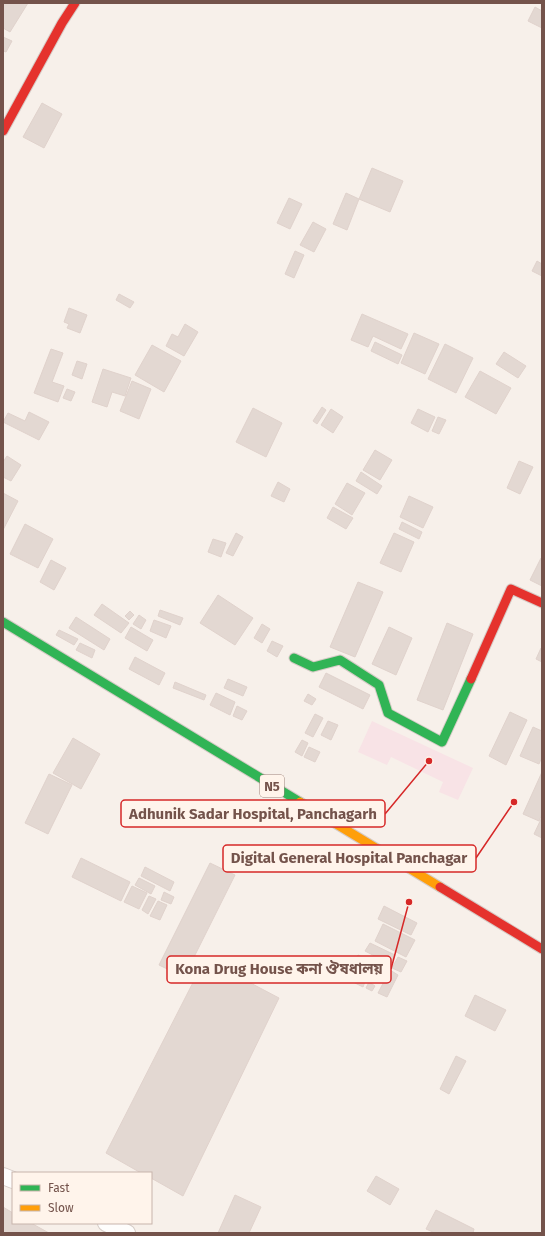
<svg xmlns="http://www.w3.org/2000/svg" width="545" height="1236" viewBox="0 0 545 1236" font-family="'Fira Sans','Noto Sans Bengali',sans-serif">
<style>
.medical{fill:#f8e3e6}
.building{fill:#e3d8d2;stroke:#e0d2cc}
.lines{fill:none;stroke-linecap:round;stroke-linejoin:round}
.street-casing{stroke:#d6ccc7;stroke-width:18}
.fast-casing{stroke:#d6cbc6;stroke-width:11}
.slow-casing{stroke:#d6cbc6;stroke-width:11}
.jam-casing{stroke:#d6cbc6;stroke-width:11}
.street{stroke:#fefdfc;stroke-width:16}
.fast{stroke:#30b455;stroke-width:9}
.slow{stroke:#ff9f0a;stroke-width:9}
.jam{stroke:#e5322d;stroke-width:9}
.labels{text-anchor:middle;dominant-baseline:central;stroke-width:3;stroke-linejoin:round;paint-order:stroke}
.shield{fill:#fff4eb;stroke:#9e837b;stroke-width:1}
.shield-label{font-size:13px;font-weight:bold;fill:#74534b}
.leader{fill:none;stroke:#d62828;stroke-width:1.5}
.callout-dot{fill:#d62828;stroke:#fff4eb;stroke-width:1.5}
.callout{fill:#fff4eb;stroke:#d62828;stroke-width:1.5}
.callout-label{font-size:15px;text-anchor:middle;font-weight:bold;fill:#74534b}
</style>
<rect width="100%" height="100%" fill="#f7f0ea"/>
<!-- medical -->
<path class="medical" d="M372,721L473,768L458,800L439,792L443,782L391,757L387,765L358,752Z"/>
<!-- building -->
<path class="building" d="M3,3H28L10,32L3,28Z
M535,7L542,11V28L528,21Z
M3,37L12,41L6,52L3,51Z
M42,103L62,114L44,148L23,137Z
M372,168L403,181L390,212L359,199Z
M346,193L359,199L347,230L333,224Z
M289,198L302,204L290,229L277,223Z
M313,222L326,229L314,252L300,245Z
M295,251L304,255L294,278L285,274Z
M537,261L542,264V276L532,271Z
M119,294L134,302L130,308L116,300Z
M69,308L87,315L80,333L67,328L69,324L64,322Z
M362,314L408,334L401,349L373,336L368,347L351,340Z
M185,324L198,332L184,356L166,346L172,334L178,337Z
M414,333L439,344L425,374L401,363Z
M375,342L402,355L398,364L371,351Z
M445,344L473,358L456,393L428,379Z
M152,345L181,361L164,392L135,375Z
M51,349L63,353L52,382L64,386L58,402L34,393Z
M504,352L526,366L518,378L496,364Z
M77,361L87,364L82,379L72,375Z
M103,369L131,378L125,396L112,392L107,407L92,402Z
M480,371L511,388L496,414L465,397Z
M132,381L151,389L139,419L120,411Z
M67,389L75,392L71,401L63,398Z
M322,407L326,410L317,424L313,421Z
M253,408L282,423L266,457L236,442Z
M331,409L343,417L333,433L321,425Z
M418,409L435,417L428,432L411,423Z
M29,412L49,422L39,440L3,422L8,413L25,421Z
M438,417L446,420L439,434L432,431Z
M375,450L392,460L380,480L363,470Z
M7,456L21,465L11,481L3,477V462Z
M519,461L533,467L520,494L507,488Z
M361,472L382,486L377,494L356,481Z
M278,482L290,489L284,502L271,496Z
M347,483L365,493L352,515L335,504Z
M3,493L18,501L3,530Z
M409,496L433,507L423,528L400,517Z
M333,507L353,518L346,529L327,518Z
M402,522L422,532L419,539L399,529Z
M25,524L53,539L38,568L10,554Z
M236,533L243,537L233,556L226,553Z
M394,533L414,542L401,572L380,563Z
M213,539L226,543L221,557L208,552Z
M541,558H542V586L530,580Z
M51,560L66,568L54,590L40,582Z
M358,582L383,592L355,657L330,647Z
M218,595L253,618L235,645L200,623Z
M102,604L129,623L121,633L94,615Z
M160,610L183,618L180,625L158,616Z
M130,611L134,615L129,620L125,616Z
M139,615L146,620L141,629L133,624Z
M76,617L110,639L104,650L69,628Z
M154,620L171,626L166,638L150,631Z
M447,623L473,634L443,710L417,700Z
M262,624L270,629L262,643L254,638Z
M131,627L153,640L147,651L125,638Z
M389,627L412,638L396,675L372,664Z
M59,630L78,639L74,645L56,635Z
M272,641L283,646L277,657L267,651Z
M80,643L95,650L92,658L76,650Z
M541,648H542V662L536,659Z
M135,657L165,673L159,685L129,669Z
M326,673L370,695L363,709L319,687Z
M228,679L247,687L243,696L224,688Z
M175,682L206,695L204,700L173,688Z
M216,693L235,702L230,715L210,705Z
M308,694L316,699L312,705L304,701Z
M237,706L247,711L242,720L233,716Z
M510,712L527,720L506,765L489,756Z
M315,714L323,718L313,737L305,733Z
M328,721L338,725L331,740L321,735Z
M533,727L542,731V757L539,764L520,756Z
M73,738L100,754L81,789L53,773Z
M302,740L308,743L302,756L295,752Z
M309,747L320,752L315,762L304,757Z
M542,772V814L539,821L523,814Z
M49,774L72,785L48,834L25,823Z
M542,817V838L534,834Z
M81,858L130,882L121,901L72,877Z
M210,863L235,875L184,977L159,965Z
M145,867L174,882L170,891L141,876Z
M139,878L155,886L151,894L135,885Z
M132,886L147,893L139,909L124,902Z
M164,892L174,897L171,904L161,900Z
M149,896L156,899L148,914L142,910Z
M158,901L167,905L160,920L150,916Z
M384,906L417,923L411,935L378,919Z
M383,924L415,940L406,957L375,941Z
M370,943L395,955L390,964L365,951Z
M358,955L384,968L379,979L352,966Z
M398,957L407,961L401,972L392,968Z
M205,959L279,998L183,1196L151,1178V1173H141L106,1153Z
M347,969L366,979L363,987L343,977Z
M390,970L398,975L387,997L378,993Z
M369,982L375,986L372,991L366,988Z
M475,995L506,1010L495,1031L465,1016Z
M456,1056L466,1061L449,1094L440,1089Z
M376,1176L399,1189L390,1205L367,1191Z
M235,1195L261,1207L249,1233H218Z
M3,1207L13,1213V1223H31L49,1233H3Z
M436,1210L474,1229L473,1233H435L426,1229Z"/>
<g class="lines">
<defs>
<path id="street" d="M3,1176L13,1180
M106,1223L127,1233"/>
<path id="fast" d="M3,622L300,802
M294,658L313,667L340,660L379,685L388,713L442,742L471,679"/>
<path id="slow" d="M300,802L440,887"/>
<path id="jam" d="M3,131L62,23L75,3
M471,679L511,589L542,603
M440,887L542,949"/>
</defs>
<!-- street casing -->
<use href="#street" class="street-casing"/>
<!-- fast casing -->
<use href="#fast" class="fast-casing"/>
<!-- slow casing -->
<use href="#slow" class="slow-casing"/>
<!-- jam casing -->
<use href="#jam" class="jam-casing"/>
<!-- street -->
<use href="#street" class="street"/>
<!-- fast -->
<use href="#fast" class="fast"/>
<!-- slow -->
<use href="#slow" class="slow"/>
<!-- jam -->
<use href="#jam" class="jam"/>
</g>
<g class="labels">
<!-- shield labels -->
<rect class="shield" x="260" y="775" width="24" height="22" rx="3"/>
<g class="shield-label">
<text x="272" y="786">N5</text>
</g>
</g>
<!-- callouts -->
<path class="leader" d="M429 761L385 814M514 802L476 858M409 902L391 969"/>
<g class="callout-dot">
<circle cx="429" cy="761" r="4"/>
<circle cx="514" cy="802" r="4"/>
<circle cx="409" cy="902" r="4"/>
</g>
<g class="callout">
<rect x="121" y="800" width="264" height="27" rx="4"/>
<rect x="223" y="845" width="253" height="27" rx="4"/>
<rect x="167" y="956" width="224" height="27" rx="4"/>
</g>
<g class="callout-label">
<text x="253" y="819">Adhunik Sadar Hospital, Panchagarh</text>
<text x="349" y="863">Digital General Hospital Panchagar</text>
<text x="279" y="974">Kona Drug House কনা ঔষধালয়</text>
</g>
<!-- border -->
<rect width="545" height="1236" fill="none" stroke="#74534b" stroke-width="8"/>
<!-- legend -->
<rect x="12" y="1172" width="140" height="52" fill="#fff4eb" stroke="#c7b4ab"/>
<rect x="20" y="1185" width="20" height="6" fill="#30b455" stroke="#c7b4ab"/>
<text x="48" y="1192" font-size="12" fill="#74534b">Fast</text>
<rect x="20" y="1205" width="20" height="6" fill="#ff9f0a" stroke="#c7b4ab"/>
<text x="48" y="1212" font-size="12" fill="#74534b">Slow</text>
</svg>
